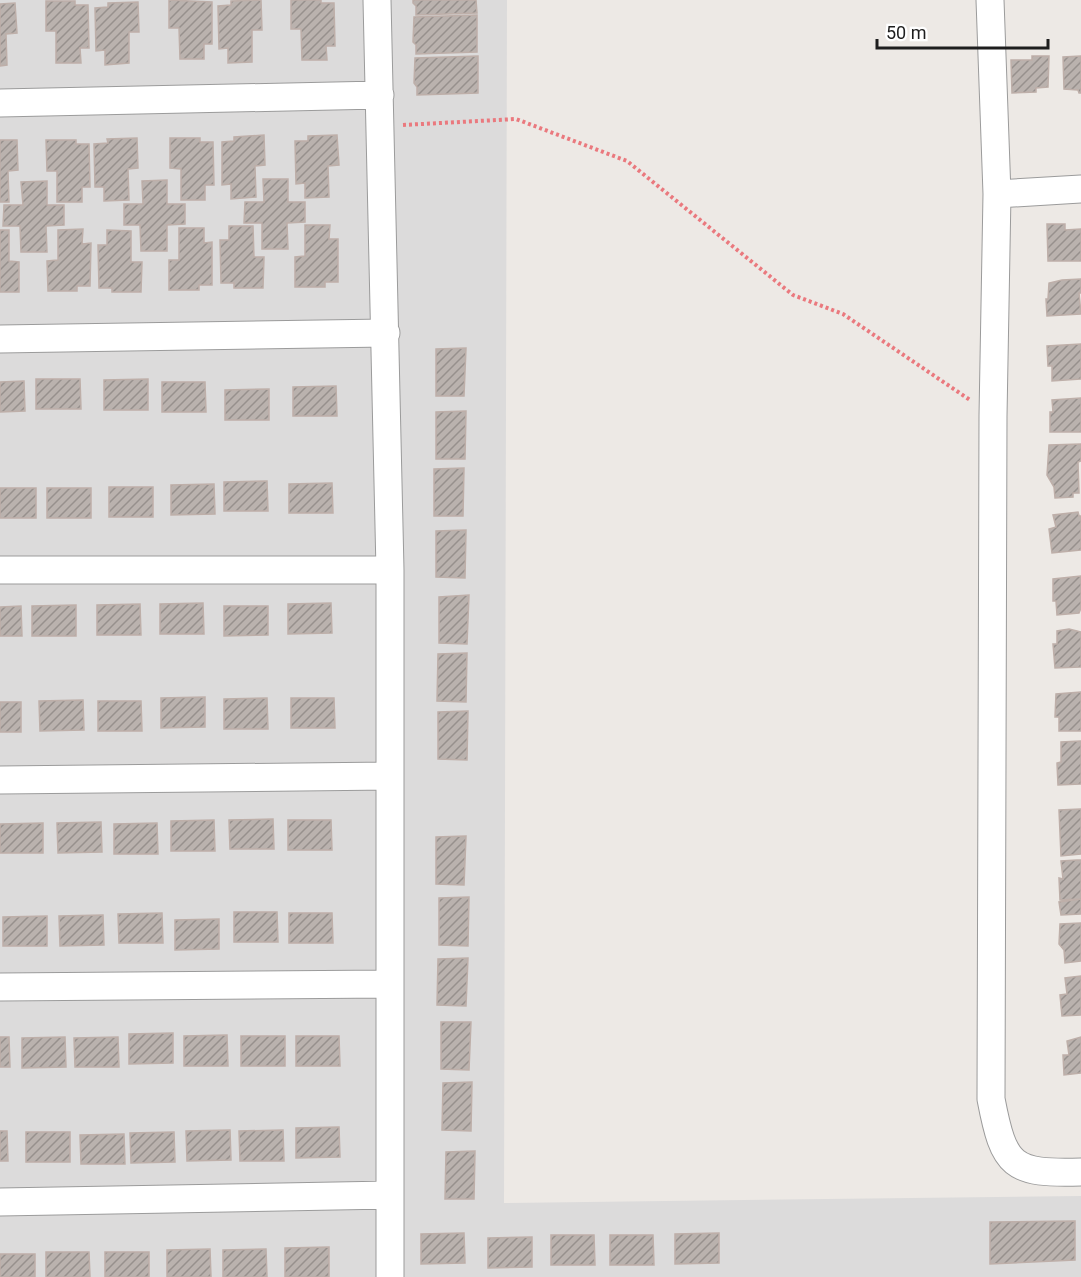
<svg xmlns="http://www.w3.org/2000/svg" width="1081" height="1277" viewBox="0 0 1081 1277" font-family="Roboto,sans-serif">
<style>
.residential{fill:#dcdbdb}
.building{fill:url(#building-hatch);stroke:#beafa9;stroke-width:1.5}
.lines{fill:none;stroke-linecap:round;stroke-linejoin:round}
.minor-casing{stroke:#9b9b9b;stroke-width:29}
.path{stroke:#ea797e;stroke-width:4;stroke-dasharray:3 3;stroke-linecap:butt}
.minor{stroke:#fff;stroke-width:27}
</style>
<defs>
<pattern id="building-hatch" width="6" height="6" patternUnits="userSpaceOnUse" patternTransform="scale(1.5)"><rect width="6" height="6" fill="#bab2ae"/><path d="M-1 1l2-2M0 6l6-6M5 7l2-2" fill="none" stroke="#97908d"/></pattern>
</defs>
<rect width="100%" height="100%" fill="#ede9e5"/>
<!-- residential -->
<path class="residential" d="M0,0H507L504,1203L1081,1196V1277H0Z"/>
<!-- building -->
<path class="building" d="M169,0L212,2V44H204V59H180L179,28H169Z
M261,0L262,30H252V62L228,63V48L219,49L218,6L231,5V1Z
M291,0H321V3H334L335,46H326L327,60H302L301,29H291Z
M413,0H476L477,13L416,15V6L413,3Z
M46,1H75V5H88L89,48H80L81,63H56V31H46Z
M138,2L139,32H129V63L105,65V50L96,51L95,8L108,7V3Z
M15,3L17,33L6,34L7,65L0,66V4Z
M477,15V52L416,54V45L413,42L414,17Z
M478,56V93L417,95V87L414,83L415,58Z
M1032,56H1049L1048,87L1036,88V92L1012,93L1011,60H1032Z
M1081,56V93H1079L1078,90L1064,89L1063,57Z
M264,135L265,165L255,166L256,197L231,199V184L222,185V142L234,141V137Z
M337,135L339,165L328,166L329,197L305,198V183L296,184L295,141H308V136Z
M137,138L138,168L128,169L129,200L104,201V187H95L94,144L108,143L107,139Z
M170,138H200V142H213L214,185H205V200H181V169L170,168Z
M0,140H17L18,170L8,171L9,202H0Z
M46,140H76V144H89L90,187H82V202H57V171H47Z
M263,179H288V202H305V222L287,223L288,249H262V223H244L245,202H264Z
M167,180V204H185V224L167,225V251H141L140,225H124V204H143L142,181Z
M47,181V205H64V225L46,226L47,252H21L20,226H3L4,205H23L21,182Z
M1047,224H1065V230L1081,229V261H1048Z
M305,225H330L329,239H338V282H325V287H295V257L305,256Z
M229,226H253L254,257H264L263,288H234V283H221L220,240H229Z
M179,228H204V243L212,242V285H199V290H169V260H179Z
M83,229L82,244L91,243L90,286H77V291H48L47,261L58,260V230Z
M0,230H9V261L19,262V292H0Z
M107,230L131,231V262H142L141,292H112V288H99L98,245H107Z
M1081,279V293H1079L1081,314L1047,316L1046,299H1048L1049,283L1062,280Z
M1081,344V379L1052,381V366H1048L1047,346Z
M466,348L464,396H436V349Z
M36,379H80L81,409H36Z
M148,379V410H104V380Z
M24,381L25,411L0,412V382Z
M162,382H205L206,412H162Z
M336,386L337,416H293V387Z
M269,389V420H225V390Z
M1081,398V432H1050V412H1053L1052,400Z
M466,411L465,459H436V412Z
M1081,444V461L1078,462L1079,493H1073V497L1055,498L1054,487L1047,475L1049,445Z
M464,468L463,516H434V469Z
M267,481L268,511H224V482Z
M332,483L333,513H289V484Z
M214,484L215,514L171,515V485Z
M109,487H153V517H109Z
M0,488H36V518H0Z
M47,488H91V518H47Z
M1078,512L1079,516H1081V550L1052,553L1049,529L1056,527L1053,515Z
M466,530L465,578L436,577V531Z
M1081,576V608L1079,613L1057,615L1056,601H1053V579Z
M469,595L467,644L439,643V597Z
M203,603L204,634H160V604Z
M331,603L332,633L288,634V604Z
M140,604L141,635H97V605Z
M76,605V636H32V606Z
M21,606L22,636H0V607Z
M224,606H268V635L224,636Z
M1069,629L1081,632V667L1055,668L1053,644H1057V631Z
M467,653L466,702L437,701L438,654Z
M1081,692V731H1059V717H1055L1056,694Z
M205,697V727L161,728V698Z
M267,698L268,729H224V699Z
M291,698H334L335,728H291Z
M83,700L84,730L40,731L39,701Z
M98,701H141L142,731H98Z
M0,702H21V732H0Z
M468,711L467,760L438,759V712Z
M1081,741V784L1058,785L1057,763L1061,762V742Z
M1081,809V854L1061,856L1059,810Z
M273,819L274,849H230L229,820Z
M214,820L215,851H171V821Z
M288,820H331L332,850H288Z
M101,822L102,852L58,853L57,823Z
M43,823V853H0V824Z
M157,823L158,854H114V824Z
M466,836L464,885L436,884V837Z
M1077,860H1081V899L1060,900L1059,878L1063,879L1061,861Z
M469,897L468,946L439,945V898Z
M1081,899V914L1061,915L1059,902Z
M234,912H277L278,942H234Z
M162,913L163,943H119L118,914Z
M289,913H332L333,943H289Z
M103,915L104,945L60,946L59,916Z
M47,916V946H3V917Z
M219,919V949L175,950V920Z
M1081,923V961L1065,963L1064,950L1059,944L1060,924Z
M468,958L466,1006L437,1005L438,959Z
M1081,976V1015L1062,1016L1060,995L1067,994L1065,978Z
M441,1022H471L469,1070L441,1069Z
M173,1033V1063L129,1064V1034Z
M227,1035L228,1066H184V1036Z
M241,1036H285V1066H241Z
M296,1036H339L340,1066H296Z
M0,1037H9L10,1067H0Z
M65,1037L66,1067L22,1068V1038Z
M118,1037L119,1067H75L74,1038Z
M1081,1037V1073L1064,1075L1063,1055H1069L1067,1041Z
M472,1082L471,1131L442,1130L443,1083Z
M339,1127L340,1157L296,1158V1128Z
M230,1130L231,1160L187,1161L186,1131Z
M283,1130L284,1161H240L239,1131Z
M0,1131H7L8,1161H0Z
M26,1132H70V1162H26Z
M174,1132L175,1162L131,1163L130,1133Z
M124,1134L125,1164H81L80,1135Z
M475,1151L474,1199H445L446,1152Z
M1075,1221V1260L990,1264V1222Z
M464,1233L465,1263L421,1264V1234Z
M719,1233V1263L675,1264V1234Z
M551,1235H594L595,1265H551Z
M610,1235H653L654,1265H610Z
M532,1237V1267L488,1268V1238Z
M329,1247V1277H285V1248Z
M210,1249L211,1277H167V1250Z
M266,1249L267,1277H223V1250Z
M46,1252H89L90,1277H46Z
M105,1252H149V1277H105Z
M0,1254H35V1277H0Z"/>
<g class="lines">
<defs>
<path id="minor" d="M377,0L390,570V1277
M990,0L997,194L993,416L991,1099C1004,1167 1012,1174 1081,1172
M0,103L380,95
M997,194L1081,189
M0,339L386,333
M0,570H390
M0,780L390,776
M0,987L390,984
M0,1202L390,1195"/>
</defs>
<!-- minor casing -->
<use href="#minor" class="minor-casing"/>
<!-- path -->
<path class="path" d="M403,125L516,119L627,161L793,295L843,314L970,400"/>
<!-- minor -->
<use href="#minor" class="minor"/>
</g>
<!-- scale -->
<path d="M877 39v9h171v-9" fill="none" stroke="#1e1e1e" stroke-width="3"/>
<text x="886" y="39" font-size="18" fill="#1e1e1e" stroke="#ffffff" stroke-width="4.5" paint-order="stroke">50 m</text>
</svg>
